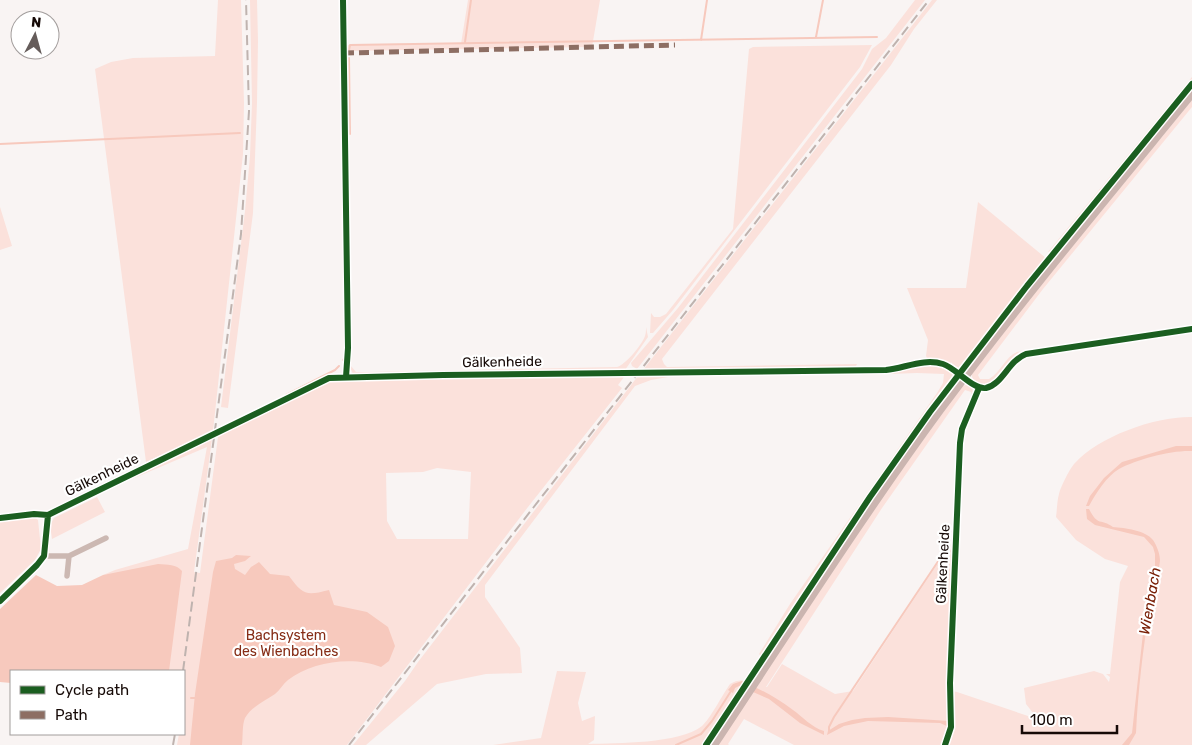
<svg xmlns="http://www.w3.org/2000/svg" width="1192" height="745" viewBox="0 0 1192 745" font-family="Rubik,sans-serif">
<style>
.green{fill:#fbe1db;fill-rule:evenodd}
.water{fill:#f7c9bd}
.lines{fill:none;stroke-linecap:round;stroke-linejoin:round}
.stream{stroke:#f7c9bd;stroke-width:2}
.street{stroke:#ccb8b2;stroke-width:5.5}
.secondary{stroke:#cbb5b0;stroke-width:8}
.rail{stroke:#bfb3af;stroke-width:2;stroke-dasharray:10 5;stroke-linecap:butt}
.quiet{stroke:#8d6e63;stroke-width:5;stroke-dasharray:10 5;stroke-linecap:butt}
.cycleway-casing{stroke:#fff;stroke-width:9}
.cycleway{stroke:#1b5e20;stroke-width:6}
.labels{text-anchor:middle;dominant-baseline:central;stroke-width:4.5;stroke-linejoin:round;paint-order:stroke}
.street-label{font-size:14px;fill:#160a07;stroke:#fff}
.park-label{font-size:14px;fill:#862d16;stroke:#fff}
.water-label{font-size:15px;font-style:italic;fill:#792007;stroke:#fff}
</style>
<rect width="100%" height="100%" fill="#f9f4f3"/>
<!-- green -->
<path class="green" d="M218,0H241L244,103L243,154L213,431L146,462L95,69L111,62L133,58L215,56Z
M250,0H257L258,41L257,102L253,213L228,408L221,407L245,211L250,156L252,103Z
M468,0H600L592,47L347,51L346,45L461,44Z
M915,0H925L637,369L632,366L631,363L678,308L862,69L872,49L886,38Z
M932,0H937L914,29L891,65L662,359L664,364L667,367L857,364L856,366L806,369L643,370Z
M872,45L860,67L673,310L653,333H650L651,313L654,317H660L666,314L733,229L749,49L753,47Z
M1192,77V82L1052,253L1048,252Z
M1192,86V89L1057,255L1055,253Z
M1192,100V107L1043,289L978,375L980,379H989C1001,372 1005,357 1017,352L1192,326V328L1023,353C1022,353 1016,355 1016,356C1005,364 994,394 977,383C973,381 972,378 972,374L1039,287Z
M978,202L1047,259L961,369L954,366L951,362V364L927,358L926,356L928,340L907,288H966Z
M0,207L12,246L0,250Z
M1050,259L1052,261L968,367L964,369Z
M646,327L648,337L625,370L358,374H353L350,367L351,356L352,357L351,366L356,372H369L617,367C625,365 642,345 645,336C646,333 646,330 646,327Z
M926,364C937,364 948,368 956,376L890,467L762,657L759,654L790,604L937,393L943,383L944,374L917,373L861,375L864,372L899,371Z
M859,372L858,374L668,377L651,380L635,386L485,585V597L520,648L522,673L486,674L437,684L366,745H353L405,681L418,662L638,376Z
M618,375L624,377L618,385L622,388L528,507L347,745H177L179,734H184V671H17L0,611L56,589L91,585L111,574L103,575L115,570L188,549L207,447L132,479L140,474L212,439L194,572L200,573L218,437L292,398L330,380L348,379ZM437,468L471,472L468,539H397L387,521L386,473L423,472Z
M957,379V382L754,676L761,663C825,567 888,471 957,379Z
M966,385L972,387L974,397L962,424L954,532L958,438L972,396L971,392L965,390L882,508L766,687H767L782,664L835,694L853,691L950,545L953,547L947,690L957,692L1034,718L1033,713L1026,704L1024,688L1094,671L1103,674L1109,682L1110,677L1106,674H1110L1120,582L1128,566L1105,559L1076,540L1056,517C1057,510 1057,501 1059,494C1061,486 1070,468 1075,463C1099,436 1157,416 1192,417V745H794L744,719L728,744L729,745H718L732,712L710,745H493L541,738L557,671L586,672L578,703L582,721L595,716L594,740L588,744C617,743 679,744 702,726C710,719 723,694 730,684C741,677 748,682 759,685L758,684L885,493L962,386Z
M97,497L105,512L52,539L50,525L54,518Z
M34,517L38,520L41,549L35,560L0,593V521Z"/>
<!-- water -->
<path class="water" d="M1176,446H1192V451C1172,450 1137,459 1119,469C1107,476 1096,493 1089,506H1086L1090,496L1104,478L1122,462Z
M1086,509H1089C1098,527 1101,518 1113,527C1125,528 1145,530 1153,540C1157,546 1160,554 1160,561C1158,577 1152,591 1150,606C1143,648 1138,691 1136,733L1129,745H1122L1132,733L1146,606L1155,571V554L1153,547L1144,537L1095,525L1087,519Z
M236,555L251,556L245,561L234,564L235,569L245,575L251,567L259,562L270,574L289,576C303,595 306,596 329,590L334,605L367,612L388,627L395,646L389,661L381,667C354,656 312,661 288,680C283,684 280,690 275,694C265,701 251,707 245,718C242,725 243,737 242,745H190L195,694L213,572L216,561L232,558Z
M158,564C168,565 176,564 182,571L169,671H11V683L0,682V609L36,575L57,586L82,585L103,575Z
M742,681C760,689 777,698 793,710C802,716 812,728 824,731V735L800,723L769,699L739,686L735,688L733,693L728,690L733,684Z
M888,717L949,721V727L940,723L868,721L844,726L827,735L828,731L839,724L852,720L865,718Z"/>
<g class="lines">
<!-- stream -->
<path class="stream" d="M816,37L823,0
M701,40L707,0
M465,42L471,0
M349,50L350,45L877,37
M349,58L350,134
M342,137V135
M0,144L240,133
M342,148L345,357L343,360
M286,395L335,370L339,366
M191,698H197
M829,732V727L834,717L949,545
M676,745L701,734L712,721L731,691"/>
<!-- street -->
<path class="street" d="M44,556H69L106,538
M67,576L69,556
M0,601L37,565L44,556L48,515L329,378L443,375L886,370C905,368 924,358 943,364C956,368 973,390 986,388C1003,384 1008,361 1026,354L1192,329
M945,745L951,727L950,683L960,443L962,429L979,388"/>
<!-- secondary -->
<path class="secondary" d="M714,745C789,632 861,518 941,409C1021,301 1107,198 1192,94"/>
<!-- rail -->
<path class="rail" d="M183,671L241,234L249,111L246,0
M173,745L175,734
M349,745L533,508L929,0"/>
<!-- quiet -->
<path class="quiet" d="M344,53L675,45"/>
<defs>
<path id="cycleway" d="M343,0L348,348L346,377
M0,518L34,514L48,515L54,512L329,378L443,375L886,370C905,368 924,358 943,364C956,368 973,390 986,388C1003,384 1008,361 1026,354L1192,329
M0,601L37,565L44,556L48,515
M706,745L870,497L930,412L1027,286L1192,84
M945,745L951,727L950,683L960,443L962,429L979,388"/>
</defs>
<!-- cycleway casing -->
<use href="#cycleway" class="cycleway-casing"/>
<!-- cycleway -->
<use href="#cycleway" class="cycleway"/>
</g>
<g class="labels">
<!-- street labels -->
<g class="street-label">
<text transform="translate(502 362) rotate(-1)">Gälkenheide</text>
<text transform="translate(102 475) rotate(-26)">Gälkenheide</text>
<text transform="translate(943 564) rotate(-87)">Gälkenheide</text>
</g>
<!-- park labels -->
<g class="park-label">
<text x="286" y="635">Bachsystem<tspan x="286" dy="16">des Wienbaches</tspan></text>
</g>
<!-- water labels -->
<g class="water-label">
<text transform="translate(1150 601) rotate(-80)">Wienbach</text>
</g>
</g>
<!-- legend -->
<rect x="10" y="670" width="175" height="65" fill="#ffffff" stroke="#a29d9c"/>
<rect x="20" y="686" width="25" height="8" fill="#1b5e20" stroke="#a29d9c"/>
<text x="55" y="695" font-size="15" fill="#160a07">Cycle path</text>
<rect x="20" y="711" width="25" height="8" fill="#8d6e63" stroke="#a29d9c"/>
<text x="55" y="720" font-size="15" fill="#160a07">Path</text>
<!-- north arrow -->
<g transform="translate(35 35) rotate(6)"><circle r="24" fill="#ffffff" stroke="#a29d9c"/>
<path d="M0-4L9 19L0 12L-9 19Z" fill="#655c5a"/>
<text y="-8" font-size="14" font-weight="bold" text-anchor="middle" fill="#160a07">N</text>
</g>
<!-- scale -->
<path d="M1022 725v8h95v-8" fill="none" stroke="#160a07" stroke-width="2.5"/>
<text x="1030" y="725" font-size="15" fill="#160a07" stroke="#ffffff" stroke-width="4" paint-order="stroke">100 m</text>
</svg>
